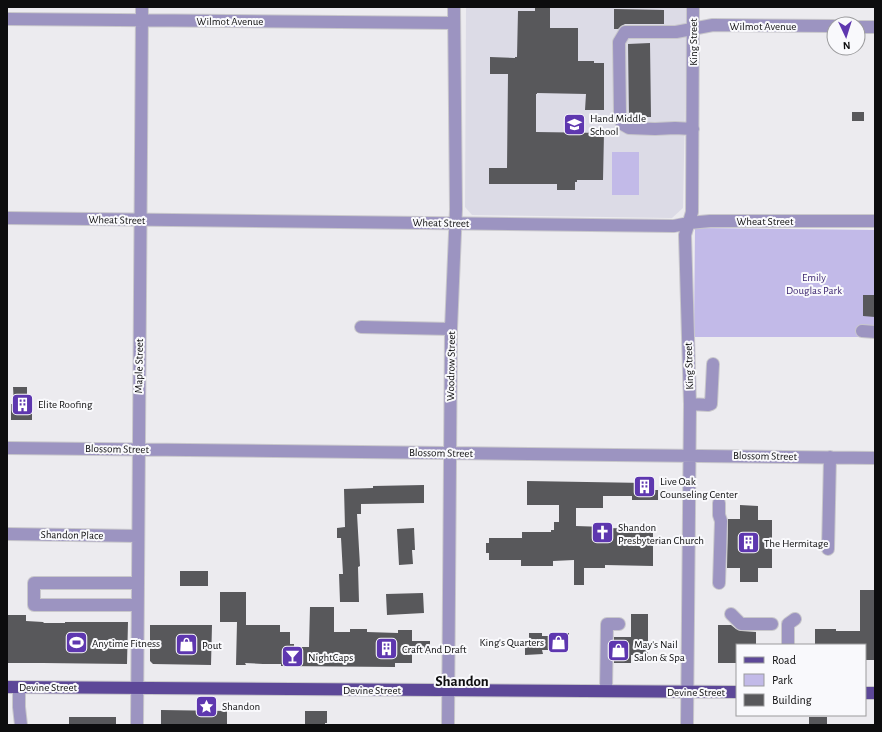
<svg xmlns="http://www.w3.org/2000/svg" width="882" height="732" viewBox="0 0 882 732" font-family="'Alegreya Sans',sans-serif">
<style>
.built{fill:#dcdbe6}
.green{fill:#c2bae8}
.building{fill:#58585b}
.lines{fill:none;stroke-linecap:round;stroke-linejoin:round}
.minor-casing{stroke:#c8c7cb;stroke-width:14}
.major-casing{stroke:#c8c7cb;stroke-width:14}
.minor{stroke:#9c94c1;stroke-width:12}
.major{stroke:#5d4898;stroke-width:12}
.labels{text-anchor:middle;dominant-baseline:central;stroke-width:4;stroke-linejoin:round;paint-order:stroke}
.street-label{font-size:11px;fill:#0d0d0e;stroke:#f9f9fc}
.poi-label{font-size:11px;fill:#0d0d0e;stroke:#f9f9fc;text-anchor:start}
.park-label{font-size:11px;fill:#3e2871;stroke:#f9f9fc}
.district-label{font-size:15px;font-weight:bold;fill:#0d0d0e;stroke:#f9f9fc}
</style>
<rect width="100%" height="100%" fill="#ecebef"/>
<!-- built -->
<path class="built" d="M466,7H687L683,208L672,218L472,215L465,207Z"/>
<!-- green -->
<path class="green" d="M612,152H639V195H612Z
M695,228L875,230V337H694Z"/>
<!-- building -->
<path class="building" d="M535,8H550V28H578V61H594V63H604V110H585L586,94L537,93V94H536V132L604,133L603,180H577V182H575V190H557V184H489V168H507L508,74H490V57L515,58V57H517L518,11H535Z
M614,9L664,10V24H625L621,26L618,29H614Z
M650,43L651,117H629L628,44Z
M852,112H864V121H852Z
M863,295H875V317L863,316Z
M13,387H27V403H32V420H11V404H14Z
M655,479V490H658V500H632V496H603V508H576V526L605,527V528L653,529V566L605,565V568H584V585H574V560L553,561V566H521V560H489V553H486V543H489V538H522V532H551V530H554V522H559V505H527V481L646,483V480Z
M424,485V503L361,504V514H357L360,566L358,567L359,602H340L339,574H343L341,538H337V528L345,527L344,489L373,488V486Z
M740,505L758,506V520H772V568H758V582H740V568H727L728,519H740Z
M414,528L415,550H412L413,564L399,565L397,529Z
M180,571H208V586H180Z
M860,590H875V660H865V645H815V629H836V631H860Z
M220,592H246V625H280V632H290V644H294V647H309L310,607H334V632H350V629H367V632L398,633V630H412V641H430V654H412V663H395V667L281,666V664H263L245,663L246,665H236L237,622H220Z
M423,593L424,613L387,615L386,594Z
M631,614H648V655H631V663H614V637H631Z
M7,615H26V621L43,622L44,623H65V622H128L127,664L43,663H7Z
M150,625H212L211,665L153,664L150,661Z
M718,625H731L736,629L741,631L756,632V645H737V663H718Z
M529,633H542V636H559V634L569,633V648H565V650H542L543,654L525,655V646L529,645Z
M161,710L227,711V725H161Z
M305,711H327V723H325V725H305Z
M69,717H116V725H69Z
M809,717H827V725H809Z"/>
<g class="lines">
<defs>
<path id="minor" d="M7,19L454,23
M858,27H875
M693,129L675,128L655,129L629,128L622,124L620,115L619,42L625,32H676L713,25L834,26
M7,218L674,226L689,223L710,221H875
M361,327L451,329
M862,331L875,332
M690,404L708,405L711,404L713,364
M7,448L875,458
M7,534L138,536
M828,549L830,457
M719,583L721,521L719,515V503
M137,605H34V583H137
M731,614L741,624H772
M788,645V624L795,619
M19,687V707L21,725
M606,691L607,624H619
M137,725L142,7
M448,725L451,329L456,209L454,7
M687,725L690,404L685,235L692,212L693,7"/>
<path id="major" d="M7,687L737,692
M865,693H875"/>
</defs>
<!-- minor casing -->
<use href="#minor" class="minor-casing"/>
<!-- major casing -->
<use href="#major" class="major-casing"/>
<!-- minor -->
<use href="#minor" class="minor"/>
<!-- major -->
<use href="#major" class="major"/>
</g>
<!-- icons -->
<defs>
<symbol id="school-square" viewBox="-11 -11 22 22"><rect x="-9" y="-9" width="18" height="18" rx="4" fill="#5e37af" stroke="#f9f9fc"/><path d="M0-5L7-2L0 1L-7-2ZM-4 1L0 2.5L4 1V4Q0 6-4 4Z" fill="#fff"/></symbol>
<symbol id="building-square" viewBox="-11 -11 22 22"><rect x="-9" y="-9" width="18" height="18" rx="4" fill="#5e37af" stroke="#f9f9fc"/><path d="M-4-6H4V6H1V3H-1V6H-4ZM-2.5-4.3h1.7v1.8h-1.7ZM.8-4.3h1.7v1.8H.8ZM-2.5-1h1.7V.8h-1.7ZM.8-1h1.7V.8H.8Z" fill="#fff"/></symbol>
<symbol id="church-square" viewBox="-11 -11 22 22"><rect x="-9" y="-9" width="18" height="18" rx="4" fill="#5e37af" stroke="#f9f9fc"/><path d="M-1.2-6h2.4v3.5h3.3v2.4h-3.3V6h-2.4V-.1h-3.3v-2.4h3.3Z" fill="#fff"/></symbol>
<symbol id="shop-square" viewBox="-11 -11 22 22"><rect x="-9" y="-9" width="18" height="18" rx="4" fill="#5e37af" stroke="#f9f9fc"/><path d="M-5-2.5h2.3a2.7 3.5 0 0 1 5.4 0H5L5.5 6h-11ZM-1.5-2.5h3a1.5 2.3 0 0 0-3 0Z" fill="#fff"/></symbol>
<symbol id="stadium-square" viewBox="-11 -11 22 22"><rect x="-9" y="-9" width="18" height="18" rx="4" fill="#5e37af" stroke="#f9f9fc"/><path d="M0-5a6.5 5 0 1 0 0 10a6.5 5 0 1 0 0-10ZM-3.5-1.8h7v3.6h-7Z" fill="#fff"/></symbol>
<symbol id="bar-square" viewBox="-11 -11 22 22"><rect x="-9" y="-9" width="18" height="18" rx="4" fill="#5e37af" stroke="#f9f9fc"/><path d="M-6-5H6L.8 .8V4.5H3.5V6h-7V4.5H-.8V.8Z" fill="#fff"/></symbol>
<symbol id="sight-square" viewBox="-11 -11 22 22"><rect x="-9" y="-9" width="18" height="18" rx="4" fill="#5e37af" stroke="#f9f9fc"/><path d="M0-6L1.8-2.2L6-1.7L2.9 1.2L3.7 5.4L0 3.3L-3.7 5.4L-2.9 1.2L-6-1.7L-1.8-2.2Z" fill="#fff"/></symbol>
</defs>
<g fill-rule="evenodd">
<use href="#school-square" x="562" y="112" width="25" height="25"/>
<use href="#building-square" x="10" y="392" width="25" height="25"/>
<use href="#building-square" x="632" y="474" width="25" height="25"/>
<use href="#church-square" x="590" y="520" width="25" height="25"/>
<use href="#building-square" x="736" y="530" width="25" height="25"/>
<use href="#shop-square" x="546" y="630" width="25" height="25"/>
<use href="#stadium-square" x="64" y="630" width="25" height="25"/>
<use href="#shop-square" x="174" y="632" width="25" height="25"/>
<use href="#building-square" x="374" y="636" width="25" height="25"/>
<use href="#shop-square" x="606" y="638" width="25" height="25"/>
<use href="#bar-square" x="280" y="644" width="25" height="25"/>
<use href="#sight-square" x="194" y="694" width="25" height="25"/>
</g>
<g class="labels">
<!-- street labels -->
<g class="street-label">
<text x="230" y="21">Wilmot Avenue</text>
<text x="763" y="26">Wilmot Avenue</text>
<text transform="translate(693 42) rotate(-90)">King Street</text>
<text transform="translate(117 220) rotate(1)">Wheat Street</text>
<text x="765" y="221">Wheat Street</text>
<text transform="translate(441 223) rotate(1)">Wheat Street</text>
<text transform="translate(139 366) rotate(-89)">Maple Street</text>
<text transform="translate(451 366) rotate(-89)">Woodrow Street</text>
<text transform="translate(689 366) rotate(-92)">King Street</text>
<text transform="translate(117 449) rotate(1)">Blossom Street</text>
<text transform="translate(441 453) rotate(1)">Blossom Street</text>
<text transform="translate(765 456) rotate(1)">Blossom Street</text>
<text transform="translate(72 535) rotate(1)">Shandon Place</text>
<text x="48" y="687">Devine Street</text>
<text x="372" y="690">Devine Street</text>
<text x="696" y="692">Devine Street</text>
</g>
<!-- poi labels -->
<g class="poi-label">
<text x="590" y="118">Hand Middle<tspan x="590" dy="13">School</tspan></text>
<text x="38" y="404">Elite Roofing</text>
<text x="660" y="481">Live Oak<tspan x="660" dy="13">Counseling Center</tspan></text>
<text x="618" y="527">Shandon<tspan x="618" dy="13">Presbyterian Church</tspan></text>
<text x="764" y="543">The Hermitage</text>
<text x="544" y="642" text-anchor="end">King's Quarters</text>
<text x="92" y="643">Anytime Fitness</text>
<text x="634" y="644">May's Nail<tspan x="634" dy="13">Salon &amp; Spa</tspan></text>
<text x="202" y="645">Pout</text>
<text x="402" y="649">Craft And Draft</text>
<text x="308" y="657">NightCaps</text>
<text x="222" y="706">Shandon</text>
</g>
<!-- park labels -->
<g class="park-label">
<text x="814" y="277">Emily<tspan x="814" dy="13">Douglas Park</tspan></text>
</g>
<!-- district labels -->
<g class="district-label">
<text x="462" y="681">Shandon</text>
</g>
</g>
<!-- border -->
<rect width="882" height="732" fill="none" stroke="#0d0d0e" stroke-width="16"/>
<!-- legend -->
<rect x="736" y="644" width="130" height="72" fill="#f9f9fc" stroke="#9b9b9d"/>
<rect x="744" y="657" width="20" height="6" fill="#5d4898" stroke="#9b9b9d"/>
<text x="772" y="664" font-size="12" fill="#0d0d0e">Road</text>
<rect x="744" y="674" width="20" height="12" fill="#c2bae8" stroke="#9b9b9d"/>
<text x="772" y="684" font-size="12" fill="#0d0d0e">Park</text>
<rect x="744" y="694" width="20" height="12" fill="#58585b" stroke="#9b9b9d"/>
<text x="772" y="704" font-size="12" fill="#0d0d0e">Building</text>
<!-- north arrow -->
<g transform="translate(846 36) rotate(176)"><circle r="19" fill="#f9f9fc" stroke="#9b9b9d"/>
<path d="M0-3L7 15L0 10L-7 15Z" fill="#5e37af"/>
<text y="-6" font-size="11" font-weight="bold" text-anchor="middle" fill="#0d0d0e">N</text>
</g>
</svg>
